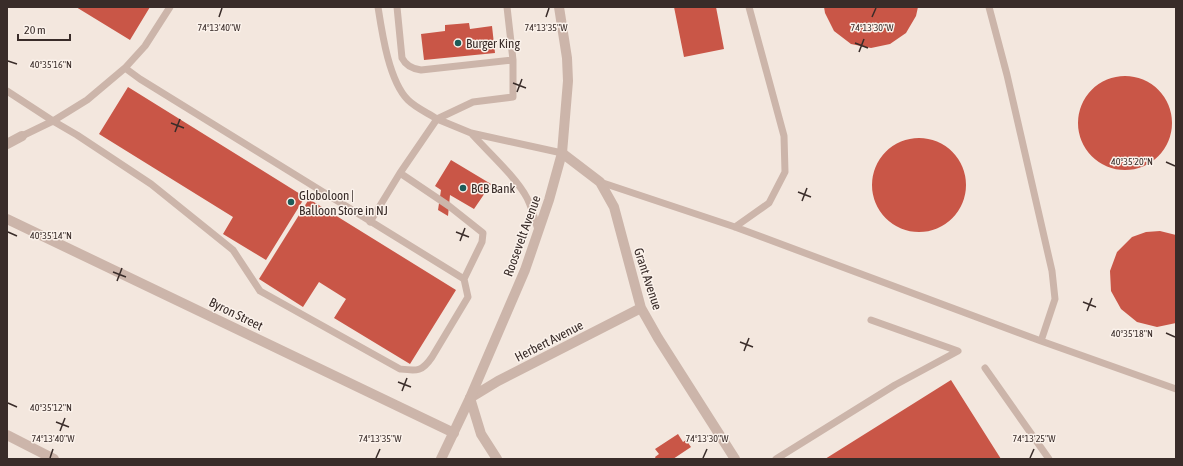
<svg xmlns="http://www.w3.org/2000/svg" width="1183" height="466" viewBox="0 0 1183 466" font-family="'Asap Condensed',sans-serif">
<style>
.building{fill:#c95647}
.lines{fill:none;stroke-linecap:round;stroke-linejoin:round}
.service{stroke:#ccb5aa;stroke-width:7}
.minor{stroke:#ccb5aa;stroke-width:10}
.tertiary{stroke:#ccb5aa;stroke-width:10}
.ticks{fill:none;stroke:#392c29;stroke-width:1.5}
.poi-dot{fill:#1d5c59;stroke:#fbf2eb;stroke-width:1.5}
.labels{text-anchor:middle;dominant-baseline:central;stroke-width:3;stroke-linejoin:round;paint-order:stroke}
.poi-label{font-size:13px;fill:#392c29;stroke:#fbf2eb;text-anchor:start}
.street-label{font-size:13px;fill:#392c29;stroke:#fbf2eb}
.ticks-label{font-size:10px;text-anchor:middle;fill:#392c29;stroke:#fbf2eb;stroke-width:3;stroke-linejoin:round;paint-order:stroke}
</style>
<rect width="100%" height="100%" fill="#f3e7de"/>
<!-- building -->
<path class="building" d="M76,7H150L130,40Z
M674,7H716L724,49L684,57Z
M824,7H918L916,16L906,33L890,44L871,48L851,44L834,31L825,13Z
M469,23L470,29L492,26L495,53L424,60L421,34L445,31V25Z
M1078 123a47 47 0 1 1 94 0a47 47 0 1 1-94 0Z
M128,87L305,197L266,260L223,234L233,217L99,134Z
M872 185a47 47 0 1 1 94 0a47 47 0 1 1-94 0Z
M451,160L491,184L474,209L450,195L448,216L438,210L441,190L435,186Z
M309,199L456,290L410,364L334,318L346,299L319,282L303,307L259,279Z
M1160,231L1176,235V323L1157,327L1137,322L1121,309L1111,291L1110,271L1117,252L1132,237L1146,232Z
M951,380L1001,459H825Z
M678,434L683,442L686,440L691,447L673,459H656L655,457L659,454L655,449Z"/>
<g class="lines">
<!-- service -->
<path class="service" d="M378,7C382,33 389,81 408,100C416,108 428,113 437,119L473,102L513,97V60L507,7
M397,7L402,58C406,66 413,69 421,70L513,60
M125,68L145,46L170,7
M7,91L53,121L22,136
M471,133C488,152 516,177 527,198C532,208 535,219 538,230
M400,173L449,206L483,233L482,242L464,279L468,297L432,357C422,372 417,371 400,369L260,291L233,250L151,184L77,135L53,121L87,100L125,68L140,79L464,279
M600,182L735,227L1041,341L1055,299L1052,271L1007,75L989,7
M370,222L400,173L437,119L471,133L562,153
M735,227L769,203L785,172L784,136L749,7
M1041,341L1176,389
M985,368L1049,459
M776,459L895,385L958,351L871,320"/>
<!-- minor -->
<path class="minor" d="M7,144L22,136
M562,153L600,182L614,207L641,308L658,338L735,459
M7,219L454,433
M7,435L54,459
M497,459L481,434L470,398L498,381L641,308"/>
<!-- tertiary -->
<path class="tertiary" d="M441,459L470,398L525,270L549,200L562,153L568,81L567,58L559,7"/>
</g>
<!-- ticks -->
<path class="ticks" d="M219,17L222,8M546,17L549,8M872,17L876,8M855,43L868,48M859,52L864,39M8,61L17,64M513,83L526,88M517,92L522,79M171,123L184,128M175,132L180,119M1166,162L1175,166M798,192L811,197M802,201L807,188M8,232L17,236M456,232L469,237M460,241L465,228M113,272L126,277M117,281L122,268M1083,302L1096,307M1087,311L1092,298M1166,333L1175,337M740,342L753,347M744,351L749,338M398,382L411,387M402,391L407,378M8,403L17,407M56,422L69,427M60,431L65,418M50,458L53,449M376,458L380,449M703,458L707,449M1030,458L1034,449"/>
<!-- markers -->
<g class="poi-dot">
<circle cx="458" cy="43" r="4"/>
<circle cx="463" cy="188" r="4"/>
<circle cx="291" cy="202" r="4"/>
</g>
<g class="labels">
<!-- poi labels -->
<g class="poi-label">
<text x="466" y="43">Burger King</text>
<text x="471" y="188">BCB Bank</text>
<text x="299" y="195">Globoloon |<tspan x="299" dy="15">Balloon Store in NJ</tspan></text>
</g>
<!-- street labels -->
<g class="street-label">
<text transform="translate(522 236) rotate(-70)">Roosevelt Avenue</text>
<text transform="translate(648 279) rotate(72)">Grant Avenue</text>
<text transform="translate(236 314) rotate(26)">Byron Street</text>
<text transform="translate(549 341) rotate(-27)">Herbert Avenue</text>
</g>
</g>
<g class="ticks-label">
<text x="546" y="31">74°13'35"W</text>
<text x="872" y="31">74°13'30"W</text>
<text x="219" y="31">74°13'40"W</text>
<text x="51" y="68">40°35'16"N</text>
<text x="1132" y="165">40°35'20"N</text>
<text x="51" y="239">40°35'14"N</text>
<text x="1132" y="337">40°35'18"N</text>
<text x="51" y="411">40°35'12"N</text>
<text x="53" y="442">74°13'40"W</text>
<text x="380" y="442">74°13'35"W</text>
<text x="707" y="442">74°13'30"W</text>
<text x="1034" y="442">74°13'25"W</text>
</g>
<!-- border -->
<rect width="1183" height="466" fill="none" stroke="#392c29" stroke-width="16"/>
<!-- scale -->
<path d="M18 34v6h52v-6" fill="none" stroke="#392c29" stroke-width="2"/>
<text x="24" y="34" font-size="12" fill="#392c29" stroke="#fbf2eb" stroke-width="3" paint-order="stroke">20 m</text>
</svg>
